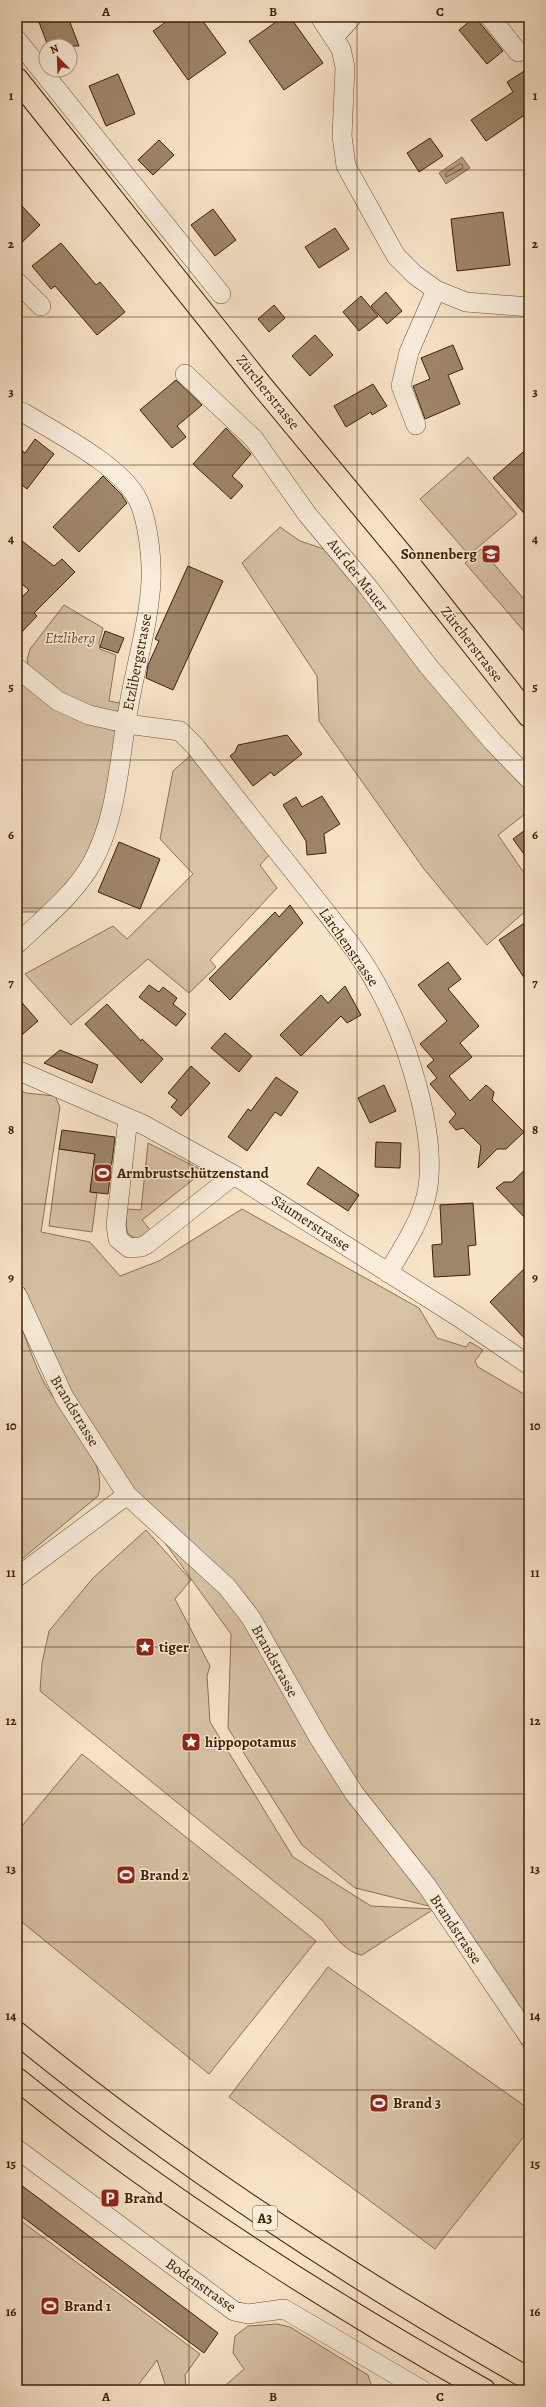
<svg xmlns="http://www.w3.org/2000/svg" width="546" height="2407" viewBox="0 0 546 2407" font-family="Alegreya,serif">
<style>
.green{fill:#d8c3a7;stroke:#8a7254}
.water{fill:#b8a285;stroke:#866e51}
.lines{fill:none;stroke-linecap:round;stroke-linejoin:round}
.shore{stroke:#7a6244;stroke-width:1}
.building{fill:#9e8669;stroke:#3c2102}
.minor-casing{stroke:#6b5234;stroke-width:20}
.major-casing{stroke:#3c2102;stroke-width:24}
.highway-casing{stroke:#3c2102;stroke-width:24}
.minor{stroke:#faeddc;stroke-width:19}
.major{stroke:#f8e4c9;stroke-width:22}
.highway{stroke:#f8e4c9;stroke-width:22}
.grid{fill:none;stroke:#3c2102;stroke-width:1;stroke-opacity:0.55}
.labels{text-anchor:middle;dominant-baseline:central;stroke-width:3;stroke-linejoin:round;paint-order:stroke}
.shield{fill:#faeddc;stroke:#755e43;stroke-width:1}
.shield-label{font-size:14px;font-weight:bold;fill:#3c2102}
.street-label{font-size:15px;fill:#3c2102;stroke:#faeddc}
.poi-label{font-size:15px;font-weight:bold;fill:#3c2102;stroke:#faeddc;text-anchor:start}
.park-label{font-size:15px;font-style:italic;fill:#634a2b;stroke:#faeddc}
.neatline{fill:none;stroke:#3c2102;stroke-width:1.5}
.grid-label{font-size:13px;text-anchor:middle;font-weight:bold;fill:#3c2102}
</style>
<rect width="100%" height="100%" fill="#f8e4c9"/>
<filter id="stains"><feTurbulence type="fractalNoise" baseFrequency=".005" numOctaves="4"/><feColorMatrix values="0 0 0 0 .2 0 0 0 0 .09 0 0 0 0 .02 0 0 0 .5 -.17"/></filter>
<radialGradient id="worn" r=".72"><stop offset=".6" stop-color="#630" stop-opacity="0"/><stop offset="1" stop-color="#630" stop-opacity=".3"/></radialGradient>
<!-- green -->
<path class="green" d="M468,457L517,514L469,555L420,499Z
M280,527L300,541L324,549L529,792V811L498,835L529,880V908L487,945L424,869L319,721L317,676L242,563Z
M481,549L529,605V637L465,563Z
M64,605L103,628L99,643L100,649L116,655L109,701L125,704L115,713L77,703L29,669L27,660L30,649Z
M17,675L115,731L118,740L101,828L88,858L41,912H22L17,906Z
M192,754L270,854L260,865L277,888L210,960L216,967L189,993L148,959L71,1025L25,974L113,926L127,939L193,874L160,839L173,771Z
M17,1089L26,1093L55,1096L60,1107L41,1232L90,1242L120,1276L159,1261L242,1209L419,1308L437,1338L466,1347L470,1342L483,1350L475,1361L478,1367L529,1397V2056L441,1909L355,1888L302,1845L228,1728L231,1634L73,1416L17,1277Z
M148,1143L204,1171L142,1220L152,1232L138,1240L128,1234L126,1226L127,1209L141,1210Z
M59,1149L95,1154L90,1192L97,1193L92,1232L49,1226Z
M17,1315C26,1339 34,1364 46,1386C64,1416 109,1460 98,1496L17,1563Z
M146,1530L191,1580L175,1599L210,1666L207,1676L210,1722L293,1857L371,1906L434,1909L362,1955C346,1953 332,1933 323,1921L40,1691L42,1663L49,1631L93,1578Z
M82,1754L316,1941L209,2074L17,1918V1832Z
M328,1967L529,2109V2130L435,2249L229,2097Z
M17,2218L200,2354L185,2375L186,2390H167L157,2360L139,2384L146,2390H17Z
M277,2324L290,2327L368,2375L373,2390H220L244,2369L233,2353L235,2336L248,2326Z"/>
<!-- water -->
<path class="water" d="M462,157L470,168L446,184L439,173Z"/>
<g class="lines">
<!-- shore -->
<path class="shore" d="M460,164H462L463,168L446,177V173Z"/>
</g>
<!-- building -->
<path class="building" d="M37,17H68L79,46H48Z
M173,17H200L226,53L188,80L153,31Z
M283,17H290L323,63L284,90L249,41Z
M475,17L503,51L487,64L459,30Z
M529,68V112L486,141L471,120L513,92L507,82Z
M118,74L135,114L106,126L89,86Z
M430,138L443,156L419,172L407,153Z
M159,140L174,155L153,175L138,160Z
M17,201L40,225L17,247Z
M213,209L236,240L215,256L191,225Z
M503,212L510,265L457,271L451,219Z
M335,228L349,249L319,268L305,247Z
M61,243L96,285L100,282L125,312L97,335L55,286L51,289L32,266Z
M386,292L402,311L387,324L371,306Z
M361,296L378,316L359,331L343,312Z
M274,305L285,318L269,332L258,319Z
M315,335L333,355L310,376L292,356Z
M453,345L463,369L448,375L460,404L425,419L413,386L430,379L421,358Z
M176,380L202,405L177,426L186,437L172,448L140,410Z
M373,384L387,406L372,415L371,412L346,427L334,406Z
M226,428L251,454L232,476L243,486L231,499L193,464Z
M35,439L54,454L27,489L17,481V447L25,453Z
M529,447V519L493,478Z
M103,476L121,494L127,503L79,552L53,527Z
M17,537L54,566L62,559L75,572L34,613L37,616L17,637V602L29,590L17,580Z
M188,566L223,581L173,690L146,678L148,665L159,641L155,639Z
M105,631L124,638L118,653L100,647Z
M287,735L302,754L274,776L271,772L253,786L230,756L235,752L238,745Z
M322,796L340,824L324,834L326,853L307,855L306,841L283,805L296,797L302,807Z
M529,827V861L513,839Z
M119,842L160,859L140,909L98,892Z
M290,905L303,923L230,1000L209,979L275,912L279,917Z
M529,920V985L499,940Z
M448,962L461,979L448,989L479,1026L460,1043L472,1057L449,1076L470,1101L486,1085L494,1092L492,1100L524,1132L506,1149H497L478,1168L481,1146L463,1128L456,1130L449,1122L456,1114L430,1084L437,1078L427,1066L434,1060L420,1044L447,1021L418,985Z
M149,985L159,992L163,987L177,998L173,1004L186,1014L176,1026L139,997Z
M345,986L361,1015L347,1023L341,1016L301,1056L280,1035L321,995L328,1003Z
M17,997L38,1021L17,1039Z
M107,1004L141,1041L142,1039L163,1059L141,1083L85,1024Z
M225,1033L252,1056L239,1072L211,1048Z
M60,1050L98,1065L92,1083L44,1063Z
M191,1066L210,1083L181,1116L171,1107L177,1100L168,1093Z
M276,1077L298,1092L281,1116L275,1112L247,1151L228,1137L248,1109L251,1111Z
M384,1085L396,1111L370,1123L358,1098Z
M62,1130L115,1137L108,1194L90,1192L95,1154L59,1149Z
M376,1142L401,1143L400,1168L375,1167Z
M529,1166V1222L496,1188L504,1182H512Z
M318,1167L359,1195L348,1211L307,1184Z
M473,1203L476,1245L468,1246L470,1275L434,1277L432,1245L442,1244L440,1205Z
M529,1264V1343L490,1302Z
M17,2182L218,2333L204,2353L17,2213Z"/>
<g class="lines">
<defs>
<path id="minor" d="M320,17L341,49L345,67L342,136L346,166L396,256L415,275L436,290L466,302L529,307
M490,17L518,52
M334,37L352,17
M17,40L221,294
M17,282L41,306
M185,374L254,439L307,514L368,587L429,667L493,742L529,779
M17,411L24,413C56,433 122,466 138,500C148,520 152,559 151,581C149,622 136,664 129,705C119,757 118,816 92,863C74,895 43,919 17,944
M416,425L401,386L409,352L436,290
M17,668L58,701L89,715L134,725L180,731L195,746C233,795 271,843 310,892C334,923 361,954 379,989C407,1040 440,1139 426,1197C419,1224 402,1249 388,1273
M17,1070L144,1125L234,1175L457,1316L529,1365
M128,1118L116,1225L118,1239L129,1248L141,1247L147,1244L234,1175
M17,1295L64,1397L127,1495L227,1587L251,1618L319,1738L354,1793L427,1886L529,2037
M17,1577L127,1495
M17,2149L234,2311L248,2314L284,2309L422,2390"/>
<path id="major" d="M17,79L261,385L402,555L529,716"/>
<path id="highway" d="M17,2033C178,2165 348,2276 529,2379
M17,2079C163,2197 321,2298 484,2390"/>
</defs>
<!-- minor casing -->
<use href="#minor" class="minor-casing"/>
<!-- major casing -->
<use href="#major" class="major-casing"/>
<!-- highway casing -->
<use href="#highway" class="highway-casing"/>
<!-- minor -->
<use href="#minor" class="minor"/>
<!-- major -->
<use href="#major" class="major"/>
<!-- highway -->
<use href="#highway" class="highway"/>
</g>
<!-- grid -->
<path class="grid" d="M189,17V2390M357,17V2390M17,170H529M17,317H529M17,465H529M17,613H529M17,760H529M17,908H529M17,1056H529M17,1204H529M17,1351H529M17,1499H529M17,1647H529M17,1794H529M17,1942H529M17,2090H529M17,2237H529"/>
<!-- icons -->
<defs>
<symbol id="school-square" viewBox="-11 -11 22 22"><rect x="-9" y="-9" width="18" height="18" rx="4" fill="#8f2418" stroke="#faeddc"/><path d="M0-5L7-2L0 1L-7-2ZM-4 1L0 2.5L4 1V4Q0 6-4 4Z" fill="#fff"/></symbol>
<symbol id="stadium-square" viewBox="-11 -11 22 22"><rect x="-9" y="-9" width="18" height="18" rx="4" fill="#8f2418" stroke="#faeddc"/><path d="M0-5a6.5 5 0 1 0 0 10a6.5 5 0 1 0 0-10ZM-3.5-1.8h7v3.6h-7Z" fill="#fff"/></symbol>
<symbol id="sight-square" viewBox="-11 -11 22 22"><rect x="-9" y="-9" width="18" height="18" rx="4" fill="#8f2418" stroke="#faeddc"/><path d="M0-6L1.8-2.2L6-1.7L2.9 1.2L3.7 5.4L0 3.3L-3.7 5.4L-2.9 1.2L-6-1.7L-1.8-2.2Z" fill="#fff"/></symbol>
<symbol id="parking-square" viewBox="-11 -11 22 22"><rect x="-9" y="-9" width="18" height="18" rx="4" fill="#8f2418" stroke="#faeddc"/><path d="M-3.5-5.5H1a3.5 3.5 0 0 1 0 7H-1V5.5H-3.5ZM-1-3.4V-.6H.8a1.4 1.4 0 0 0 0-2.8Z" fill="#fff"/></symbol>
</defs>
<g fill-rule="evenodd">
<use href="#school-square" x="480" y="543" width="22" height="22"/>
<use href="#stadium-square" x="92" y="1162" width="22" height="22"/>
<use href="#sight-square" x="134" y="1636" width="22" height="22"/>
<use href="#sight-square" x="180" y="1731" width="22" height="22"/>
<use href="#stadium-square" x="115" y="1864" width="22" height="22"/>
<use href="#stadium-square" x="368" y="2092" width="22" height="22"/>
<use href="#parking-square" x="99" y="2187" width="22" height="22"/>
<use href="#stadium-square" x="39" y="2295" width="22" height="22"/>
</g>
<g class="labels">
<!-- shield labels -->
<rect class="shield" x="253" y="2206" width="24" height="24" rx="3"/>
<g class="shield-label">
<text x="265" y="2218">A3</text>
</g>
<!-- street labels -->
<g class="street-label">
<text transform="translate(268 392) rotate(51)">Zürcherstrasse</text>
<text transform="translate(358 575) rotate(52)">Auf der Mauer</text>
<text transform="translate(472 644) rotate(52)">Zürcherstrasse</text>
<text transform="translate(137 662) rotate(-79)">Etzlibergstrasse</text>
<text transform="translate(349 947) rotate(55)">Lärchenstrasse</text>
<text transform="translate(311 1223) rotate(33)">Säumerstrasse</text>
<text transform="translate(75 1411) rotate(59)">Brandstrasse</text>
<text transform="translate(275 1661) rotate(61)">Brandstrasse</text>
<text transform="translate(456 1929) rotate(56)">Brandstrasse</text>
<text transform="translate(201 2285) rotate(35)">Bodenstrasse</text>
</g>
<!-- poi labels -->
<g class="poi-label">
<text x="477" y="554" text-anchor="end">Sonnenberg</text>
<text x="117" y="1173">Armbrustschützenstand</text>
<text x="159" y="1647">tiger</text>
<text x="205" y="1742">hippopotamus</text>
<text x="140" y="1875">Brand 2</text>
<text x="393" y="2103">Brand 3</text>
<text x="124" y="2198">Brand</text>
<text x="64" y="2306">Brand 1</text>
</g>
<!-- park labels -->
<g class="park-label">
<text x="70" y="638">Etzliberg</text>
</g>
</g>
<!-- margin -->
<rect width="546" height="2407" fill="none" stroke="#f8e4c9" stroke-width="44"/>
<!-- north arrow -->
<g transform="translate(58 58) rotate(337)"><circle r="19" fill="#faeddc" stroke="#ae9b85"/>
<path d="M0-3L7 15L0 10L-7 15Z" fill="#8f2418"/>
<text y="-6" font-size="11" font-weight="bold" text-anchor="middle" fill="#3c2102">N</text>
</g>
<rect x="22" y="22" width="502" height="2363" class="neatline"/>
<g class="grid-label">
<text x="106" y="16">A</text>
<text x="273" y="16">B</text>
<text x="440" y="16">C</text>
<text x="11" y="100">1</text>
<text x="535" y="100">1</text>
<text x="11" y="248">2</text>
<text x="535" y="248">2</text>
<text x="11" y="396">3</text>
<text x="535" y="396">3</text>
<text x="11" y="543">4</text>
<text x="535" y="543">4</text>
<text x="11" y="691">5</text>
<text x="535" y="691">5</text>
<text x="11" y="839">6</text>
<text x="535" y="839">6</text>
<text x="11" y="987">7</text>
<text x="535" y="987">7</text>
<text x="11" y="1134">8</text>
<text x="535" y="1134">8</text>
<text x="11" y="1282">9</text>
<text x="535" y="1282">9</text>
<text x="11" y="1430">10</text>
<text x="535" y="1430">10</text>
<text x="11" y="1577">11</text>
<text x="535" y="1577">11</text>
<text x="11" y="1725">12</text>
<text x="535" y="1725">12</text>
<text x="11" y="1873">13</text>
<text x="535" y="1873">13</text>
<text x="11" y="2020">14</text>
<text x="535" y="2020">14</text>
<text x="11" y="2168">15</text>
<text x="535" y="2168">15</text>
<text x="11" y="2316">16</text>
<text x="535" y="2316">16</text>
<text x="106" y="2401">A</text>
<text x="273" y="2401">B</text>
<text x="440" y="2401">C</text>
</g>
<rect width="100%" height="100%" filter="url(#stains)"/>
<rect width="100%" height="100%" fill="url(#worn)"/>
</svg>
